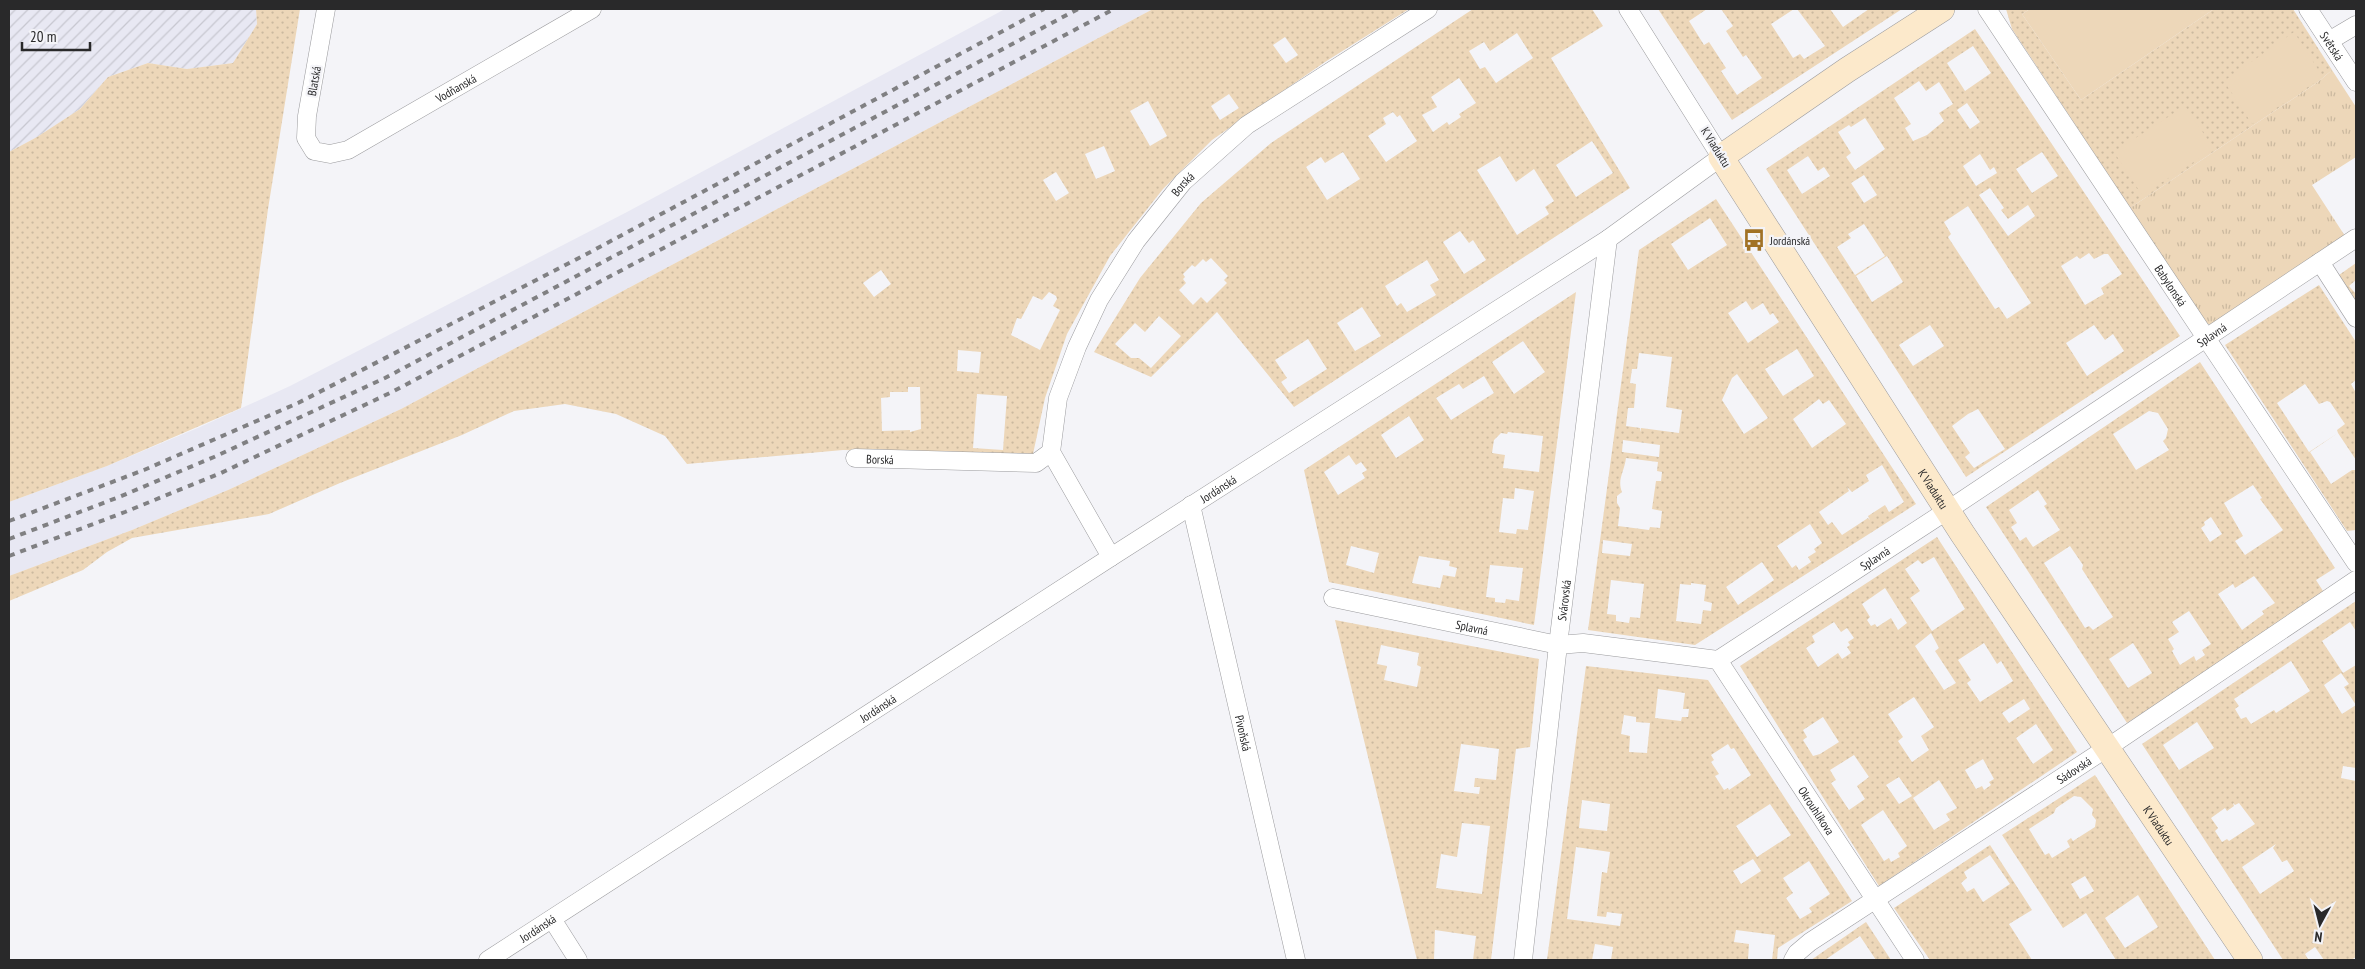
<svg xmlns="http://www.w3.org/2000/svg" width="2365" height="969" viewBox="0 0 2365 969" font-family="'PT Sans Narrow',sans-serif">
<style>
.built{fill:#e8e8f3}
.industrial{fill:url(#industrial-furrows)}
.grass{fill:url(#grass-dots);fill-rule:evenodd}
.park{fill:url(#park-tufts)}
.pitch{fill:#edd7b9}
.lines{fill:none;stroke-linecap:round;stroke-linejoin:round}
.street-casing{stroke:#9b9b9e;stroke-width:19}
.secondary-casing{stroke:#9b9b9e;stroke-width:26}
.street{stroke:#fff;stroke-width:18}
.secondary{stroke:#fce9cb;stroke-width:25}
.rail{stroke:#808082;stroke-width:4;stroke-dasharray:6 6;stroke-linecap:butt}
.labels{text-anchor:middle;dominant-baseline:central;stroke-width:4.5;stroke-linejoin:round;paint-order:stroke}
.street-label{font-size:12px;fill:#29292a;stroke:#f4f4f8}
.poi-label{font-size:12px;fill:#29292a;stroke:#f4f4f8;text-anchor:start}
</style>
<defs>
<pattern id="industrial-furrows" width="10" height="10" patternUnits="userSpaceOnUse" patternTransform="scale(1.25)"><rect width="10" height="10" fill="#e8e8f3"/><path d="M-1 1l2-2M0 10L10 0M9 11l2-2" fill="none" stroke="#c7c7d0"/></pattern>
<pattern id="grass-dots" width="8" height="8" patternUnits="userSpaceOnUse" patternTransform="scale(1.25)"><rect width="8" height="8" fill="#edd7b9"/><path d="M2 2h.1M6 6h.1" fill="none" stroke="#cbb99f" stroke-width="1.8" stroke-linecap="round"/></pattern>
<pattern id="park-tufts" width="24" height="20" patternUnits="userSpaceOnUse" patternTransform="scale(1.25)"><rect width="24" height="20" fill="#edd7b9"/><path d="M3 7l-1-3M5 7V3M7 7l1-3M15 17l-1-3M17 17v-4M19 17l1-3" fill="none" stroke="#cbb99f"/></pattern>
</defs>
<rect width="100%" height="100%" fill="#f4f4f8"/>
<!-- built -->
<path class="built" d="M1005,9H1153L401,409L228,490L132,530L9,576V502L107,466L200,427L290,386L627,212Z"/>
<!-- industrial -->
<path class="industrial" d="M9,9H256L257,24L233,63L187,69L148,63L108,77L80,109L37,137L9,152Z"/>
<!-- grass -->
<path class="grass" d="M256,9H300L268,209L241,408L107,466L9,502V152L37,137L80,109L108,77L148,63L187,69L233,63L257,24Z
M1153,9H1409L1325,62L1212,140L1163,189L1110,256L1067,334L1045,398L1033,454L843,450L687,464L665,436L616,414L565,404L514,411L462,435L340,483L269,514L132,538L107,552L83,570L9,601V576L132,530L228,490L401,409ZM1285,37L1298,55L1286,63L1273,45ZM1229,94L1239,108L1220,120L1211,106ZM1148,101L1167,136L1150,146L1130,111ZM1104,146L1115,171L1096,179L1085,154ZM1056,172L1069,193L1056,201L1043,180ZM881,270L891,284L874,297L863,283ZM1049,292L1056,296L1057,299L1053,306L1060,310L1040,350L1011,335L1017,318L1021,319L1033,296L1042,300ZM958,350L981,352L979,373L957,371ZM908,387H920L921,429L910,432V430L882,431L881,398L890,397V392H908ZM977,394L1007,396L1003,450L973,448Z
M1473,9H1592L1603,26L1551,58L1630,188L1294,407L1217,312L1151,377L1094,352L1140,278L1201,203L1271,143ZM1517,33L1533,58L1496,83L1485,67L1480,69L1469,51L1484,42L1490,51ZM1459,78L1476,103L1459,114L1461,117L1449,125L1447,122L1433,132L1422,115L1437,107L1431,97ZM1393,112L1397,117L1400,115L1417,141L1386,162L1368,136L1386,124L1383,118ZM1592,141L1613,173L1576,197L1556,165ZM1343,152L1360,179L1327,200L1306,167L1321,157L1325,163ZM1500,156L1516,182L1534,169L1554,201L1545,207L1549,214L1517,235L1477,170ZM1460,231L1469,243L1473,240L1486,260L1464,274L1443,242ZM1211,258L1228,276L1224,280L1227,283L1207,303L1201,297L1193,305L1179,290L1186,283L1183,279L1185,277L1183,274L1192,265L1195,267L1203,259L1206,262ZM1427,260L1439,280L1430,285L1436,295L1407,312L1401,303L1397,306L1385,286ZM1362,307L1381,336L1355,351L1337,323ZM1159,316L1181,336L1151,368L1139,358H1131L1115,344L1135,323L1145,332ZM1308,339L1327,369L1289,393L1281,382L1287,378L1275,360Z
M1658,9H1707L1689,21L1704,45L1709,42L1726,68L1721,71L1737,95L1762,78L1746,55L1743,57L1726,31L1733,26L1721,9H1794L1771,24L1793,58L1800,54L1804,59L1825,46L1797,9H1830L1843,27L1869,9H1902L1732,120Z
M2006,9H2030L2022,14L2081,100L2214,9H2293L2332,70L2318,82L2130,208L2012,29Z
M1975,29L2180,336L1966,477L1766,169ZM1973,46L1991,73L1965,91L1947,63ZM1919,81L1926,91L1939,82L1953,104L1939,113L1944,121L1927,135L1913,141L1905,128L1911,124L1894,98ZM1967,103L1980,122L1970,129L1957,110ZM1865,118L1885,149L1855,170L1846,157L1851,153L1838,132L1849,125L1851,127ZM2042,152L2058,176L2032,193L2016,169ZM1980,154L1990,170L1994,167L1997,173L1976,186L1963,166ZM1808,156L1818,171L1824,167L1830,176L1802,194L1787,170ZM1864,175L1877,195L1864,203L1851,183ZM1990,188L2004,208L2001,210L2008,219L2028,205L2035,216L2008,236L1979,195ZM1968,206L2031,303L2007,319L1999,307L1995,309L1948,237L1951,234L1944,222ZM1864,224L1885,256L1855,275L1837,247L1851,238L1848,234ZM2089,253L2094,259L2104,254H2108L2122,274L2101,288L2104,294L2085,305L2061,266L2077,256L2080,259ZM1887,256L1903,282L1872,302L1856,276ZM1930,325L1944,346L1913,366L1899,345ZM2094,325L2105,340L2113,334L2124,351L2087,376L2066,343ZM1978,409L2005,449L1974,468L1965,457L1970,453L1952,426L1968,414Z
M1716,199L1916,504L1695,645L1588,630L1639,250ZM1710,218L1727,245L1688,270L1671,244ZM1746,301L1752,310L1763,303L1770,315L1773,313L1779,322L1748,343L1728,313ZM1797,349L1814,376L1783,396L1765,369ZM1639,353L1672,357L1666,407L1682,410L1679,433L1641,428L1640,432V428L1626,426L1628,408H1634L1636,384L1630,383L1632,369H1637ZM1737,374L1768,418L1744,434L1722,400L1732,378ZM1819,399L1823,404L1829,400L1846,424L1812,448L1793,419ZM1623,440L1660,445L1659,457L1622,452ZM1626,458L1658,462L1657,471L1662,472L1661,481H1656L1652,509L1662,511L1660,528L1650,527L1649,530L1618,526L1620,508L1617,503V496L1622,492C1617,479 1624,473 1626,458ZM1882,465L1904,502L1889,512L1885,505L1868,516L1870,520L1868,518L1842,535L1832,522L1828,525L1819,512L1849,491L1847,487L1852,492L1869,481L1866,475ZM1810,524L1822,543L1814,549L1816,552L1808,557L1811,562L1799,570L1796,565L1792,568L1777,546ZM1603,540L1632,544L1630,556L1602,553ZM1762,562L1774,580L1738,605L1726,587ZM1611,580L1644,584L1640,618L1630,617L1629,623L1616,621V615L1607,614ZM1691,583L1706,585L1704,601L1712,603L1711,611L1703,610L1701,624L1676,621L1680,584L1691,585Z
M2356,263V280L2349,286L2356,294V301L2339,275Z
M2319,285L2356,342V380L2351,384L2356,393V460L2338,433L2310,452L2331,484L2352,470H2356V530L2347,531L2225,345ZM2305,384L2319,404L2327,401L2330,402L2345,424L2337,430L2338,433L2309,452L2277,403Z
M1576,292L1534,625L1329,582L1304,470ZM1523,341L1545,372L1514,394L1492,362ZM1484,376L1494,393L1451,420L1436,398L1459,384L1463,389ZM1409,416L1424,440L1396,458L1381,435ZM1508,432L1543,436L1539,472L1503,468L1505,455L1492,453L1494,440L1501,433L1507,434ZM1349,455L1356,465L1361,462L1367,470L1362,473L1365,478L1338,495L1324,472ZM1515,488L1534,491L1528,530L1517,529L1516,534L1499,532L1503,498L1514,499ZM1351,546L1379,553L1374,573L1346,565ZM1419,556L1450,561L1449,566L1457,568L1455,577L1443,575L1440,588L1412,583ZM1490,565L1523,568L1519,601L1506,599L1505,603L1495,602V598L1486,597Z
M2200,362L2335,568L2316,580L2323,591L2342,579L2344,583L2127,723L1986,507ZM2149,411L2158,413L2168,429L2166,438L2163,441L2169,450L2136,470L2113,434ZM2253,485L2262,498L2260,499L2283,530L2245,555L2235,541L2243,536L2224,503ZM2038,490L2047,504L2044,506L2060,530L2033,547L2026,537L2020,541L2011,527L2017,523L2009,510ZM2211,517L2222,534L2210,542L2201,528L2205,525L2204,522ZM2070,546L2083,565L2082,569L2113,617L2093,630L2089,626L2085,628L2044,563ZM2254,576L2275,603L2262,611L2264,614L2242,630L2218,594L2233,584L2235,588ZM2189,611L2211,644L2202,650L2205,655L2196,661L2194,656L2180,665L2172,651L2174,649L2168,639L2179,632L2172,622ZM2133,643L2152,673L2128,688L2109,659Z
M1937,537L2077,752L1879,886L1740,666ZM1934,557L1965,609L1932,631L1910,598L1920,591L1905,569L1918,560L1922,564ZM1885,588L1907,623L1898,630L1891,618L1877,627L1875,624L1871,626L1867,620L1870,617L1862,604ZM1834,622L1841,632L1847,628L1854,638L1848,642L1850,645L1847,647L1851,653L1842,659L1838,653L1818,667L1806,648L1815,642L1812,636ZM1931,633L1939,648L1935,651L1956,683L1944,690L1915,646ZM1984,643L1997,664L2001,661L2013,681L1980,702L1967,683L1971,680L1958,660ZM1914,697L1934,727L1921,736L1929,750L1912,762L1898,741L1903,737L1888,714ZM2024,699L2030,709L2009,723L2002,713ZM1823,717L1839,742L1820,754L1813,756L1803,740L1807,737L1803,730ZM2036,724L2053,750L2033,764L2016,738ZM1854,755L1869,777L1857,786L1865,799L1849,810L1831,783L1836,780L1830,770ZM1983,759L1994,779L1989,782L1991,785L1984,790L1982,786L1976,789L1965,770ZM1899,777L1912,796L1899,804L1886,785ZM1939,780L1957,808L1946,814L1950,820L1934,830L1913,798ZM1883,810L1907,846L1898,853L1900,857L1891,862L1889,858L1884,861L1861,825Z
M2356,601V631L2350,622L2322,641L2343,673L2356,665V768L2343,766L2341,778L2356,781V957L2351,960H2324L2315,947L2305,954L2308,959L2305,960H2283L2142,744ZM2291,661L2310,691L2276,713L2274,710L2251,724L2246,717L2241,719L2235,709L2239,706L2234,699ZM2341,673L2349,684L2344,687L2356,705L2342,714L2324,685ZM2197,722L2214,748L2179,770L2163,745ZM2233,803L2235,805L2239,803L2255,824L2229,841L2227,839L2222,842L2215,831L2218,828L2211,818L2225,808L2227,811L2234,806ZM2276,844L2273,848L2282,862L2287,860L2294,871L2260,894L2242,867Z
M1335,620L1539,659L1530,747L1516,749L1491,960H1473L1476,936L1435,930L1434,960H1417ZM1381,645L1419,653L1417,665L1421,667L1417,687L1384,680L1387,666L1377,664ZM1461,744L1499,749L1496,780L1475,778L1474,787H1480L1479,794L1454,791ZM1462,823L1490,826L1482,894L1436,888L1441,854L1457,857Z
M1586,666L1708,680L1852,901L1778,948L1777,960H1772L1775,935L1736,930L1734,942L1749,944L1748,960H1611L1613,947L1595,944L1592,960H1547ZM1658,689L1685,693L1683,709H1689L1688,717H1682L1681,721L1655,718ZM1624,715L1636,717V722L1650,723L1647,753L1629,752L1630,736L1621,734ZM1728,744L1731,749L1734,748L1751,775L1729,790L1728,788L1724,790L1715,776L1719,774L1711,762L1714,760L1711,755ZM1582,800L1610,804L1607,831L1579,828ZM1770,804L1791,835L1757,857L1736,826ZM1576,847L1610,852L1607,873L1602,872L1597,916L1606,917L1607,912L1622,914L1620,926L1567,919ZM1753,859L1761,871L1741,884L1733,871ZM1809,861L1830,894L1809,908L1812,912L1800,919L1786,898L1793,893L1783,878Z
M2095,775L2215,960H2116L2086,913L2063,928L2002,835ZM2074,796L2081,797L2093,809L2092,815L2096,820L2095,827L2073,841L2071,838L2067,841L2070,847L2052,858L2049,853L2045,855L2029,829L2054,813L2056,808ZM2085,876L2094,891L2080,899L2071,884ZM2138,895L2158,927L2125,948L2105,918Z
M1990,845L2032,910L2009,924L2032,960H1930L1894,908ZM1990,855L2010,884L1983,902L1974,888L1967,892L1961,883L1967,878L1964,872Z
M1866,922L1891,960H1876L1860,936L1825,960H1811Z"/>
<!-- park -->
<path class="park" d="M2332,70L2356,107V157L2312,185L2345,236L2214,325L2203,323L2130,208L2318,82Z"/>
<!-- pitch -->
<path class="pitch" d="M2030,9H2214L2081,100L2022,14Z
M2294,32L2323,77L2252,124L2224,81Z
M2185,106L2214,149L2142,195L2114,152Z"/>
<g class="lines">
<defs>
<g id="street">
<path id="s1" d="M326,9L307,116L306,138L314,151L330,154L348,150L592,9"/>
<path id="s2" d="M1987,9L2356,563"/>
<path id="s3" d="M2308,9L2356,82"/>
<path d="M2329,41L2356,25"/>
<path d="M2320,262L2356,318"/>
<path id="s4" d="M855,458L1036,463L1051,452"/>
<path id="s5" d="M1191,505L1296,960"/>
<path id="s6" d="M1111,557L1051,452L1058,398L1077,347L1099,300L1136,241L1183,182L1247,125L1428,9"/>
<path id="s7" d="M1333,598L1558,645L1583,643L1718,660L1948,510L2356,238"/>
<path id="s8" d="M1718,660L1915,960"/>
<path d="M552,919L578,960"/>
<path id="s9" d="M488,960L1111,557L1608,239L1721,157L1628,9"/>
<path id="s10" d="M1523,960L1558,645L1608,239"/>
<path id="s11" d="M1793,960L1797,953L1810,942L2107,748L2356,580"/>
</g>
<g id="secondary">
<path id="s12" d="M1942,9L1847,70L1721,157L1962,533L2250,960"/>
</g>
</defs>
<!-- street casing -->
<use href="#street" class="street-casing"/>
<!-- secondary casing -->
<use href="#secondary" class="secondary-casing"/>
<!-- street -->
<use href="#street" class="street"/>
<!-- secondary -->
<use href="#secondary" class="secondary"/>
<!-- rail -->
<path class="rail" d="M9,521L144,470L298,403L581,257L1044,9
M9,539L119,497L214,457L385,378L1078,9
M9,556L125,512L221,473L392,392L1114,9"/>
</g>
<!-- icons -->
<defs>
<symbol id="bus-bare" viewBox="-9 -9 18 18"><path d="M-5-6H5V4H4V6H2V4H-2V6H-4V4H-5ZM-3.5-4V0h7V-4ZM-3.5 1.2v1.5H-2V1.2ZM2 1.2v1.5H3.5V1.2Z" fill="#a17225" stroke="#f4f4f8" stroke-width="2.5" paint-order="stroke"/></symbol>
</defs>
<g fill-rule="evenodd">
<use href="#bus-bare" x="1738" y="224" width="32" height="32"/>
</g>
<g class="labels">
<!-- street labels -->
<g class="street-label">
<text stroke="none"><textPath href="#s3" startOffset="44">Světská</textPath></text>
<text transform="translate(314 81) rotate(-80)">Blatská</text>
<text stroke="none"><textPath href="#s1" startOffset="305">Vodňanská</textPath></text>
<text transform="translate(1716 147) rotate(58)">K Viaduktu</text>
<text stroke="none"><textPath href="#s6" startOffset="425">Borská</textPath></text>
<text stroke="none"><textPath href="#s2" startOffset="332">Babylonská</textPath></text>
<text stroke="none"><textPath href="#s7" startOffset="982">Splavná</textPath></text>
<text stroke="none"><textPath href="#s4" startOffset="25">Borská</textPath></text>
<text stroke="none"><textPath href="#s12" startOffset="660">K Viaduktu</textPath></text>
<text stroke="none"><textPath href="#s9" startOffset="869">Jordánská</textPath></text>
<text stroke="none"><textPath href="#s7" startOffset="578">Splavná</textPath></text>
<text stroke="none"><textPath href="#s10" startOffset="362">Svárovská</textPath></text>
<text stroke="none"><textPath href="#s7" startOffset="142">Splavná</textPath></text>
<text stroke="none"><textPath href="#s9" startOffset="464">Jordánská</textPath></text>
<text stroke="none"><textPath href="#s5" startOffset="234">Pivoňská</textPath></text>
<text stroke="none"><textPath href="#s11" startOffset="340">Sádovská</textPath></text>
<text stroke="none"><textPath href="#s8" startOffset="180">Okrouhlíkova</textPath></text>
<text stroke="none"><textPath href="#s12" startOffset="1065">K Viaduktu</textPath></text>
<text stroke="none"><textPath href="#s9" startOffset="59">Jordánská</textPath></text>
</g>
<!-- poi labels -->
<g class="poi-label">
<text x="1770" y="240">Jordánská</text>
</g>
</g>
<!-- border -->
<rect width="2365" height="969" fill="none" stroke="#29292a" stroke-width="20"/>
<!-- north arrow -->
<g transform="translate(2320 924) rotate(187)" stroke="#f4f4f8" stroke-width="4" paint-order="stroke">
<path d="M0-4L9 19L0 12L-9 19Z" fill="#29292a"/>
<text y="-8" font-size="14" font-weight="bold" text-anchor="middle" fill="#29292a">N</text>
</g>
<!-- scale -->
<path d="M22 42v8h68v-8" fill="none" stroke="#29292a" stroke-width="2.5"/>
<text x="30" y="42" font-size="15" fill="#29292a" stroke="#f4f4f8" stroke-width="4" paint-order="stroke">20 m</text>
</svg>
